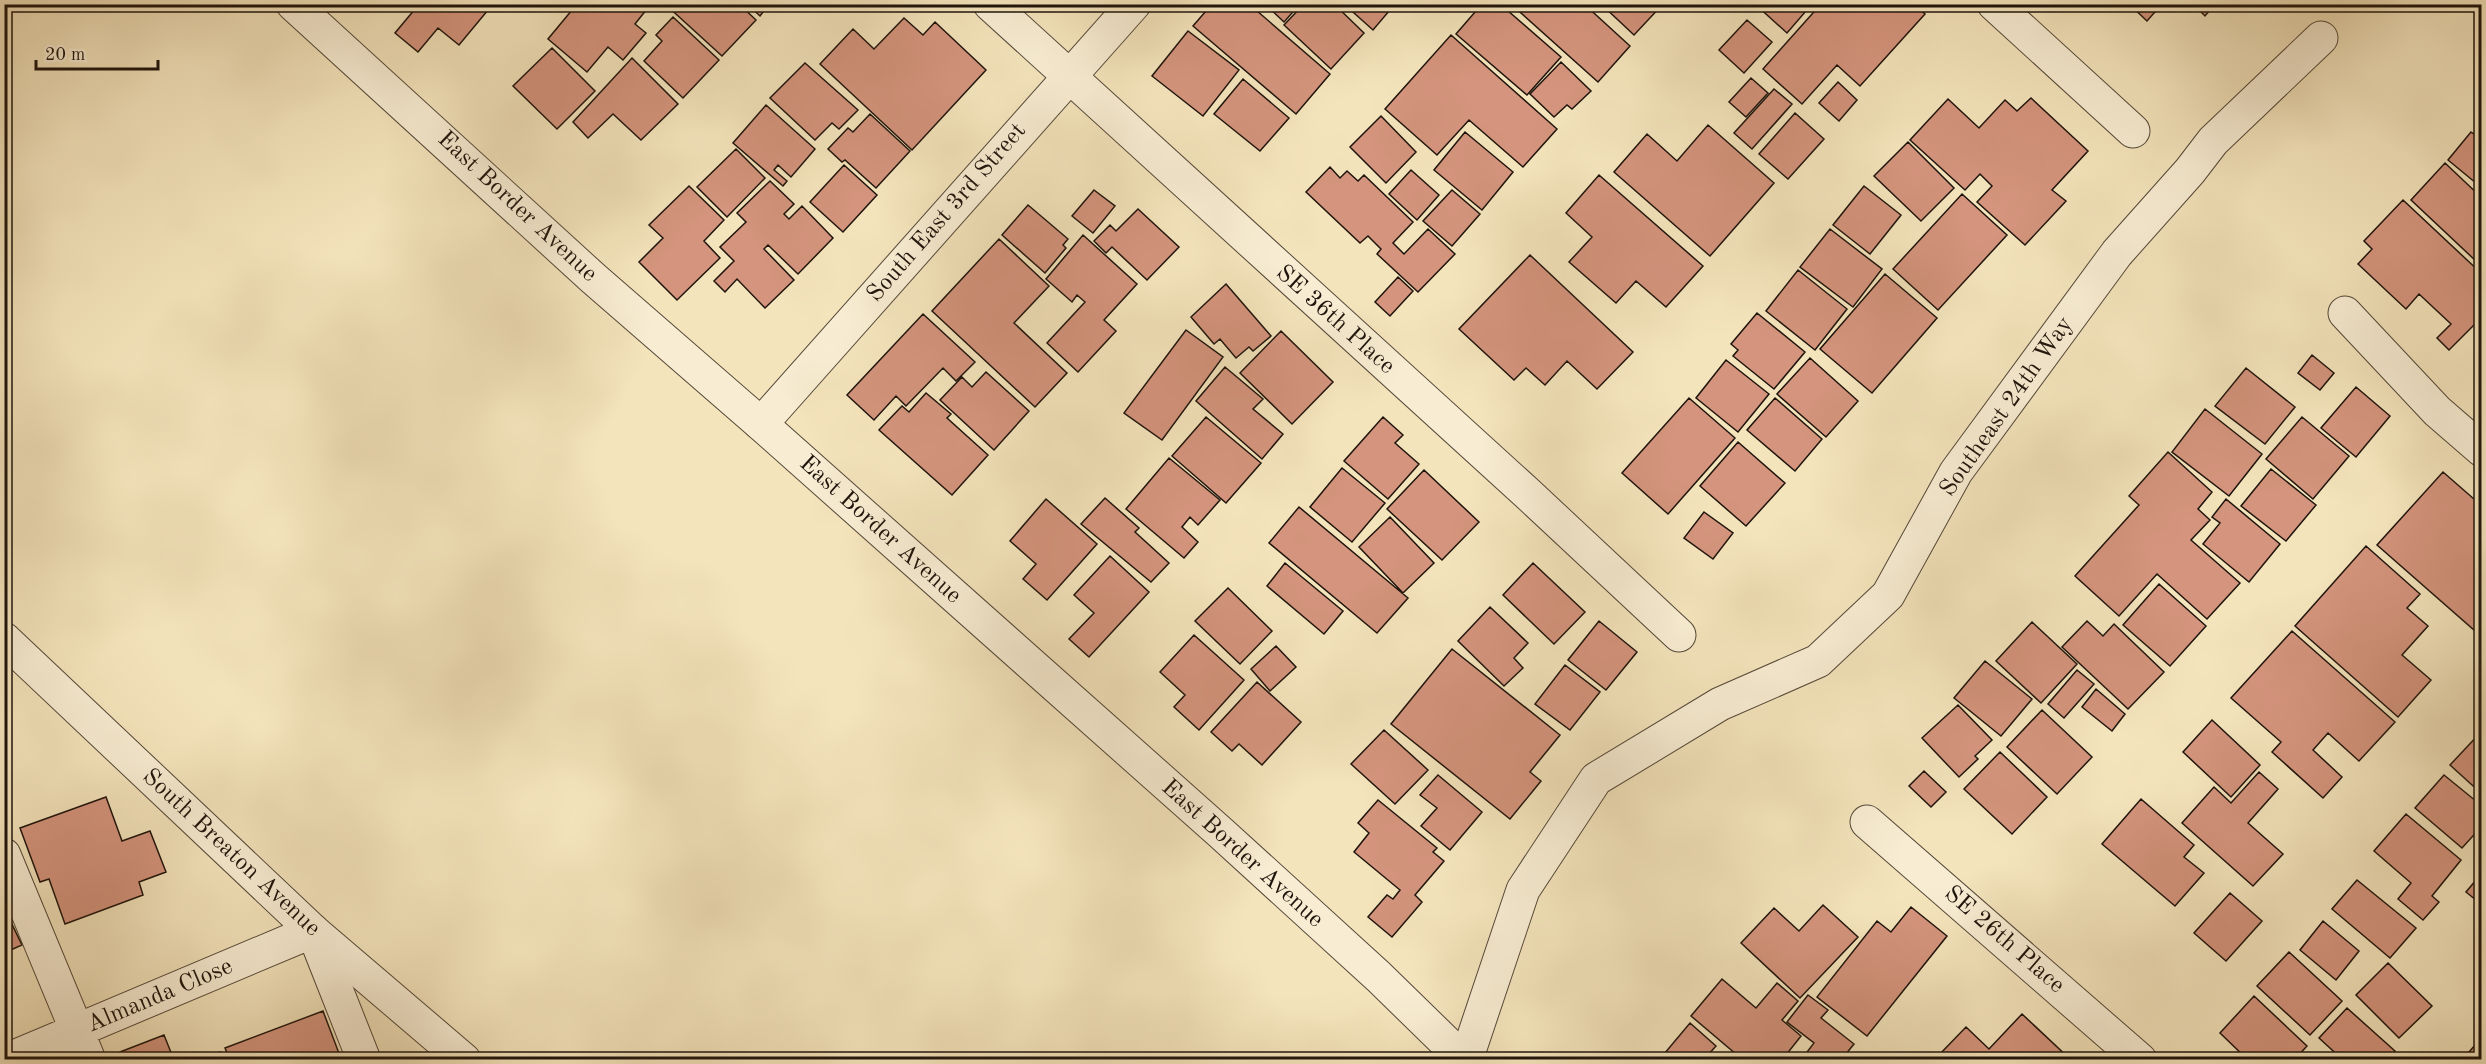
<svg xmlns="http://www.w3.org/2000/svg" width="2486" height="1064" viewBox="0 0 2486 1064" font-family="'Old Standard TT',serif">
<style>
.building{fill:#d4947d;stroke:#1e140c;stroke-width:1.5}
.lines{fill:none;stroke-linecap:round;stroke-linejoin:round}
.minor-casing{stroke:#544838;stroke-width:35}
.tertiary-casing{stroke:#544838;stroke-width:35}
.minor{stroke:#f8edd3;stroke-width:33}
.tertiary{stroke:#f8edd3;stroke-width:33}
.labels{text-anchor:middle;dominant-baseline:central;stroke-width:4.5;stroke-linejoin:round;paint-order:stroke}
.street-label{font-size:24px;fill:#1e140c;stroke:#f8edd3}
</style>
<rect width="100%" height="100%" fill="#f4e4bc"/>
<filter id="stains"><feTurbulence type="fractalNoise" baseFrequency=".00333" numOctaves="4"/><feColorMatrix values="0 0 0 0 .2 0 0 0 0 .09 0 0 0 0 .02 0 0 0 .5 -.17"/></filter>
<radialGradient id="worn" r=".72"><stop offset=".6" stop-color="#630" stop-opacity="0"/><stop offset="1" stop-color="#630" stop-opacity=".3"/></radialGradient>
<!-- building -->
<path class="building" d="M410,4H493L459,45L438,28L418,52L395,33L415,9Z
M577,4H651L635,24L646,33L623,60L608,47L587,72L548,39Z
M665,4H739L756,20L722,56Z
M747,4H769L760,16Z
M1212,4H1249L1330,74L1296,114L1193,26Z
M1265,4H1300L1284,22Z
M1304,4H1334L1364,33L1331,69L1284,25Z
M1344,4H1395L1373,30Z
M1482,4H1500L1561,57L1527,95L1456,34Z
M1511,4H1584L1630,46L1598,82Z
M1601,4H1663L1634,35Z
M1755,4H1812L1787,33Z
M1821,4H1840L1845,9L1849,4H1915L1925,14L1860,86L1837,65L1802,104L1763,69Z
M2129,4H2162L2147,21Z
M2193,4H2215L2205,16Z
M673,17L719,60L683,98L644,61L662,41L656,35Z
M904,18L923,35L935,22L986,70L912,150L820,64L853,29L874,49Z
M1747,20L1772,42L1744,73L1719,50Z
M1188,31L1239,70L1203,116L1152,76Z
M1451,35L1557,129L1523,167L1469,120L1437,155L1385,109Z
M552,48L595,91L557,129L513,86Z
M632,58L678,104L641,140L613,114L588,138L573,122Z
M1561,62L1591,91L1572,109L1567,105L1554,117L1530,94Z
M805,63L858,110L839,129L832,123L815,140L770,98Z
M1751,78L1768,93L1746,117L1729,102Z
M1243,79L1289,118L1260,151L1214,114Z
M1838,82L1857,100L1839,121L1819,103Z
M1774,89L1792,104L1752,149L1734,133Z
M2031,98L2088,151L2052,190L2066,201L2025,245L1977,202L1992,186L1980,174L1965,190L1910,140L1948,99L1979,128L2005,100L2017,111Z
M766,105L815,149L791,177L778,165L774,170L787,181L783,186L733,143Z
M1795,113L1824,139L1788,179L1759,154Z
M870,114L910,151L876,188L845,160L842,162L828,149L848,128L853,132Z
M1381,116L1416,152L1386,183L1350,147Z
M1708,125L1774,183L1710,256L1614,172L1647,134L1677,161Z
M1465,132L1513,172L1482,210L1434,170Z
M2471,132L2482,140V188L2448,160Z
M1908,142L1954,188L1921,221L1874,176Z
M736,149L765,178L727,217L697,187Z
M2445,163L2482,198V258L2477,262L2411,200Z
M844,165L877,195L843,232L810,202Z
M1330,167L1340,178L1347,171L1358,181L1364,175L1413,222L1393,243L1404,254L1428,229L1455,254L1418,292L1377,254L1381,249L1368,236L1360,243L1306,192Z
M1411,170L1439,195L1417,220L1389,194Z
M1599,175L1703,266L1666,307L1636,281L1616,303L1569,262L1592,237L1566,213Z
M770,181L794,204L784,214L789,219L802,206L833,238L798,274L768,245L764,249L794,280L765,308L737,279L725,292L714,281L734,261L720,247L746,222L737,213Z
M689,186L724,220L704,241L720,258L677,300L639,262L663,238L649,225Z
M1864,186L1901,215L1870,254L1833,225Z
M1094,190L1115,206L1093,233L1072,216Z
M1452,190L1480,214L1452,246L1423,221Z
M1962,194L2007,235L1938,310L1893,269Z
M2403,200L2482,274V317L2449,350L2437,338L2451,324L2419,294L2406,309L2358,264L2372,249L2364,241Z
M1028,205L1068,239L1063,245L1066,248L1045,273L1002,235Z
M1138,209L1179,247L1147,280L1112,247L1106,253L1094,241L1110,225L1116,231Z
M1830,229L1882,269L1853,307L1800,267Z
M1083,235L1137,284L1104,320L1116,331L1078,372L1047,343L1085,302L1077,295L1072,302L1046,279Z
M999,239L1049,286L1014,323L1067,373L1035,407L932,311Z
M1530,255L1633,352L1597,389L1567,361L1545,385L1526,368L1514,380L1459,329Z
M1798,270L1847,309L1815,350L1766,311Z
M1885,274L1937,318L1872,393L1820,349Z
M1398,277L1413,291L1390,316L1375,302Z
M1226,284L1271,336L1253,351L1249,347L1236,358L1220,339L1214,344L1191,317Z
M1757,313L1805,352L1774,389L1733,356L1738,350L1731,344Z
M923,314L975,362L956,381L943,368L906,406L896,396L874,420L847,395Z
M1186,330L1223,357L1162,440L1124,413Z
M1281,331L1333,382L1292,424L1240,373Z
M2312,355L2334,373L2320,390L2298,373Z
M1810,358L1858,401L1826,437L1777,394Z
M1726,360L1769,394L1738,432L1696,398Z
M1225,367L1263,399L1253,409L1283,434L1262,459L1196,401Z
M2246,368L2295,407L2265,444L2215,406Z
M986,372L1029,411L994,450L940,400L962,377L972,387Z
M2356,387L2390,416L2356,457L2321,428Z
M926,393L951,414L947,418L988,455L952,495L879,430L902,406L909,412Z
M1689,398L1735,438L1668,514L1622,473Z
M1775,398L1822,439L1795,471L1747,430Z
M2205,409L2262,454L2229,496L2172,452Z
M1206,417L1261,463L1226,503L1172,456Z
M1383,417L1403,435L1395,443L1419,464L1388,499L1344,461Z
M2302,417L2349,456L2313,499L2266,459Z
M1738,442L1785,483L1746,526L1700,486Z
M2168,452L2212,492L2198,509L2210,520L2191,540L2240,583L2207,619L2157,574L2119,616L2075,576L2139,505L2129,496Z
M1169,458L1220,500L1198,525L1190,517L1182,527L1198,542L1184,558L1126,509Z
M1342,468L1385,503L1352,542L1310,507Z
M2271,469L2316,505L2286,541L2241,506Z
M1424,470L1479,522L1442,560L1387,509Z
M2443,472L2482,506V637L2377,545Z
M1105,498L1139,528L1135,532L1169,563L1151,582L1081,524Z
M1046,499L1097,544L1047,600L1023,579L1036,564L1010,541Z
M2226,499L2280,544L2249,582L2203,544L2220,523L2212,517Z
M1299,507L1408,598L1377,633L1269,543Z
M1704,512L1733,533L1713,559L1684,538Z
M1390,517L1434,563L1403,593L1359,547Z
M2366,546L2420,594L2407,608L2428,626L2402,655L2431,680L2398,717L2295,626Z
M1110,556L1149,592L1089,657L1069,639L1094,613L1074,595Z
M1285,563L1343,611L1324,634L1267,586Z
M1533,563L1585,612L1554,644L1503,595Z
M2159,584L2206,626L2170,666L2123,625Z
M1228,588L1272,631L1240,664L1195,621Z
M1490,607L1528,643L1514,658L1523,668L1504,686L1458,641Z
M1599,621L1637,652L1606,690L1568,660Z
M2087,621L2103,636L2114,624L2164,672L2128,709L2062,647Z
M2032,622L2077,664L2041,703L1996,661Z
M2292,631L2395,722L2359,761L2328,733L2313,750L2342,777L2323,798L2272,752L2281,742L2231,698Z
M1194,635L1244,680L1199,730L1174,707L1185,695L1160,672Z
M1276,646L1296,667L1270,691L1251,669Z
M1452,649L1560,735L1530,772L1541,781L1510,819L1391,724Z
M1985,661L2032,699L2001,736L1954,698Z
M1565,665L1600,692L1570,730L1535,704Z
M2077,670L2094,684L2064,718L2048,704Z
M1257,682L1301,722L1262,765L1239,744L1232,751L1211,732Z
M2096,689L2125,714L2112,731L2082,707Z
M1958,705L1992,740L1975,756L1978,759L1959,777L1922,738Z
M2042,710L2092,757L2057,794L2007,747Z
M2212,720L2260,765L2231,797L2183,752Z
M1384,730L1428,770L1395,804L1351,764Z
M2482,731V794L2450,765Z
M2000,752L2047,797L2012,834L1964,789Z
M1924,771L1946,792L1931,807L1909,786Z
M2259,772L2278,789L2248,823L2283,854L2253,886L2182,823L2214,787L2231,803Z
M1438,775L1482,812L1450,850L1421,826L1437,808L1420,795Z
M2444,775L2482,806V826L2462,848L2415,808Z
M106,797L122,841L150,831L166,872L139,882L143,895L65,924L49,879L40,882L20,828Z
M2141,799L2194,845L2184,857L2204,873L2175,906L2102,844Z
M1378,800L1437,848L1433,852L1444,861L1415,895L1422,902L1392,937L1368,917L1387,895L1393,899L1400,890L1354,852L1369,833L1358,823Z
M2406,814L2461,860L2432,896L2439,902L2423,920L2398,899L2411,883L2374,851Z
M2482,873V905L2466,892Z
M2357,880L2416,928L2390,958L2332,909Z
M2230,893L2262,921L2226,961L2194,933Z
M1823,905L1858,937L1800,998L1741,943L1774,908L1799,931Z
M1911,907L1947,936L1867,1036L1817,997L1877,921L1891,932Z
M4,908L22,945L4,953Z
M2323,921L2359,951L2336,980L2300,950Z
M2289,952L2342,1001L2310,1035L2257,986Z
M2388,963L2432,1006L2399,1038L2356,995Z
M1722,979L1756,1008L1777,983L1798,1001L1782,1020L1801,1036L1782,1060H1743L1691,1016Z
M1808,995L1828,1010L1821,1018L1854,1044L1841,1060H1801L1814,1043L1787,1022Z
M2254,996L2307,1046L2294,1060H2248L2220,1033Z
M2347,1008L2395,1051L2387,1060H2343L2319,1038Z
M323,1011L340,1056L330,1060H230L225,1048Z
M2022,1014L2071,1060H1942L1938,1056L1966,1027L1989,1049Z
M1690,1023L1716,1046L1707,1056L1711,1060H1659Z
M164,1035L174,1060H123L120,1052Z
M2476,1044L2482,1048V1060H2462Z
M220,1052L223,1060H201Z"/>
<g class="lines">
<defs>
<path id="minor" d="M990,4L1527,493L1679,635
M1994,4L2133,131
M2345,313L2437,411L2482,450
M761,424L1134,4
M1867,822L2140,1060
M4,855L89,1060
M7,1060L313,931L364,1060
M1466,1060L1523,890L1596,779L1720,704L1818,661L1888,595L1956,472L2117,253L2190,171L2213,141L2321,38"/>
<path id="tertiary" d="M293,4L593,278L761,424L1221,833L1379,977L1464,1060
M4,639L313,931L464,1060"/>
</defs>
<!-- minor casing -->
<use href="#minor" class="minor-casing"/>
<!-- tertiary casing -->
<use href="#tertiary" class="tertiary-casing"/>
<!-- minor -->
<use href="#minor" class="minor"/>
<!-- tertiary -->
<use href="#tertiary" class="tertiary"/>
</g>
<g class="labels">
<!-- street labels -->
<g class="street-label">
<text transform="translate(517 207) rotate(43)">East Border Avenue</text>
<text transform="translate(947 213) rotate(-49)">South East 3rd Street</text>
<text transform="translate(1335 320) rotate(42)">SE 36th Place</text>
<text transform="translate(2007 407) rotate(-55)">Southeast 24th Way</text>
<text transform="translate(880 530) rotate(42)">East Border Avenue</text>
<text transform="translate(231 853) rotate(43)">South Breaton Avenue</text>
<text transform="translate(1242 854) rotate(42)">East Border Avenue</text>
<text transform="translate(2004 940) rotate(41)">SE 26th Place</text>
<text transform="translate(160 996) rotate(-23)">Almanda Close</text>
</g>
</g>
<!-- margin -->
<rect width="2486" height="1064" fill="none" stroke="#f4e4bc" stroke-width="24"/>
<rect x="6" y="6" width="2474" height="1052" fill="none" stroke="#1e140c" stroke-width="3"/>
<rect x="12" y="12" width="2462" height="1040" fill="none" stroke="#1e140c" stroke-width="1.5"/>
<!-- scale -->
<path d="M36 60v9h122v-9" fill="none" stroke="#1e140c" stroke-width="3"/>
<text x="45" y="60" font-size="18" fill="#1e140c" stroke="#f8edd3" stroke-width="4.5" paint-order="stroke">20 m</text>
<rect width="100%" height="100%" filter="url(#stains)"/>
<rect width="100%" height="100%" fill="url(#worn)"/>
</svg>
